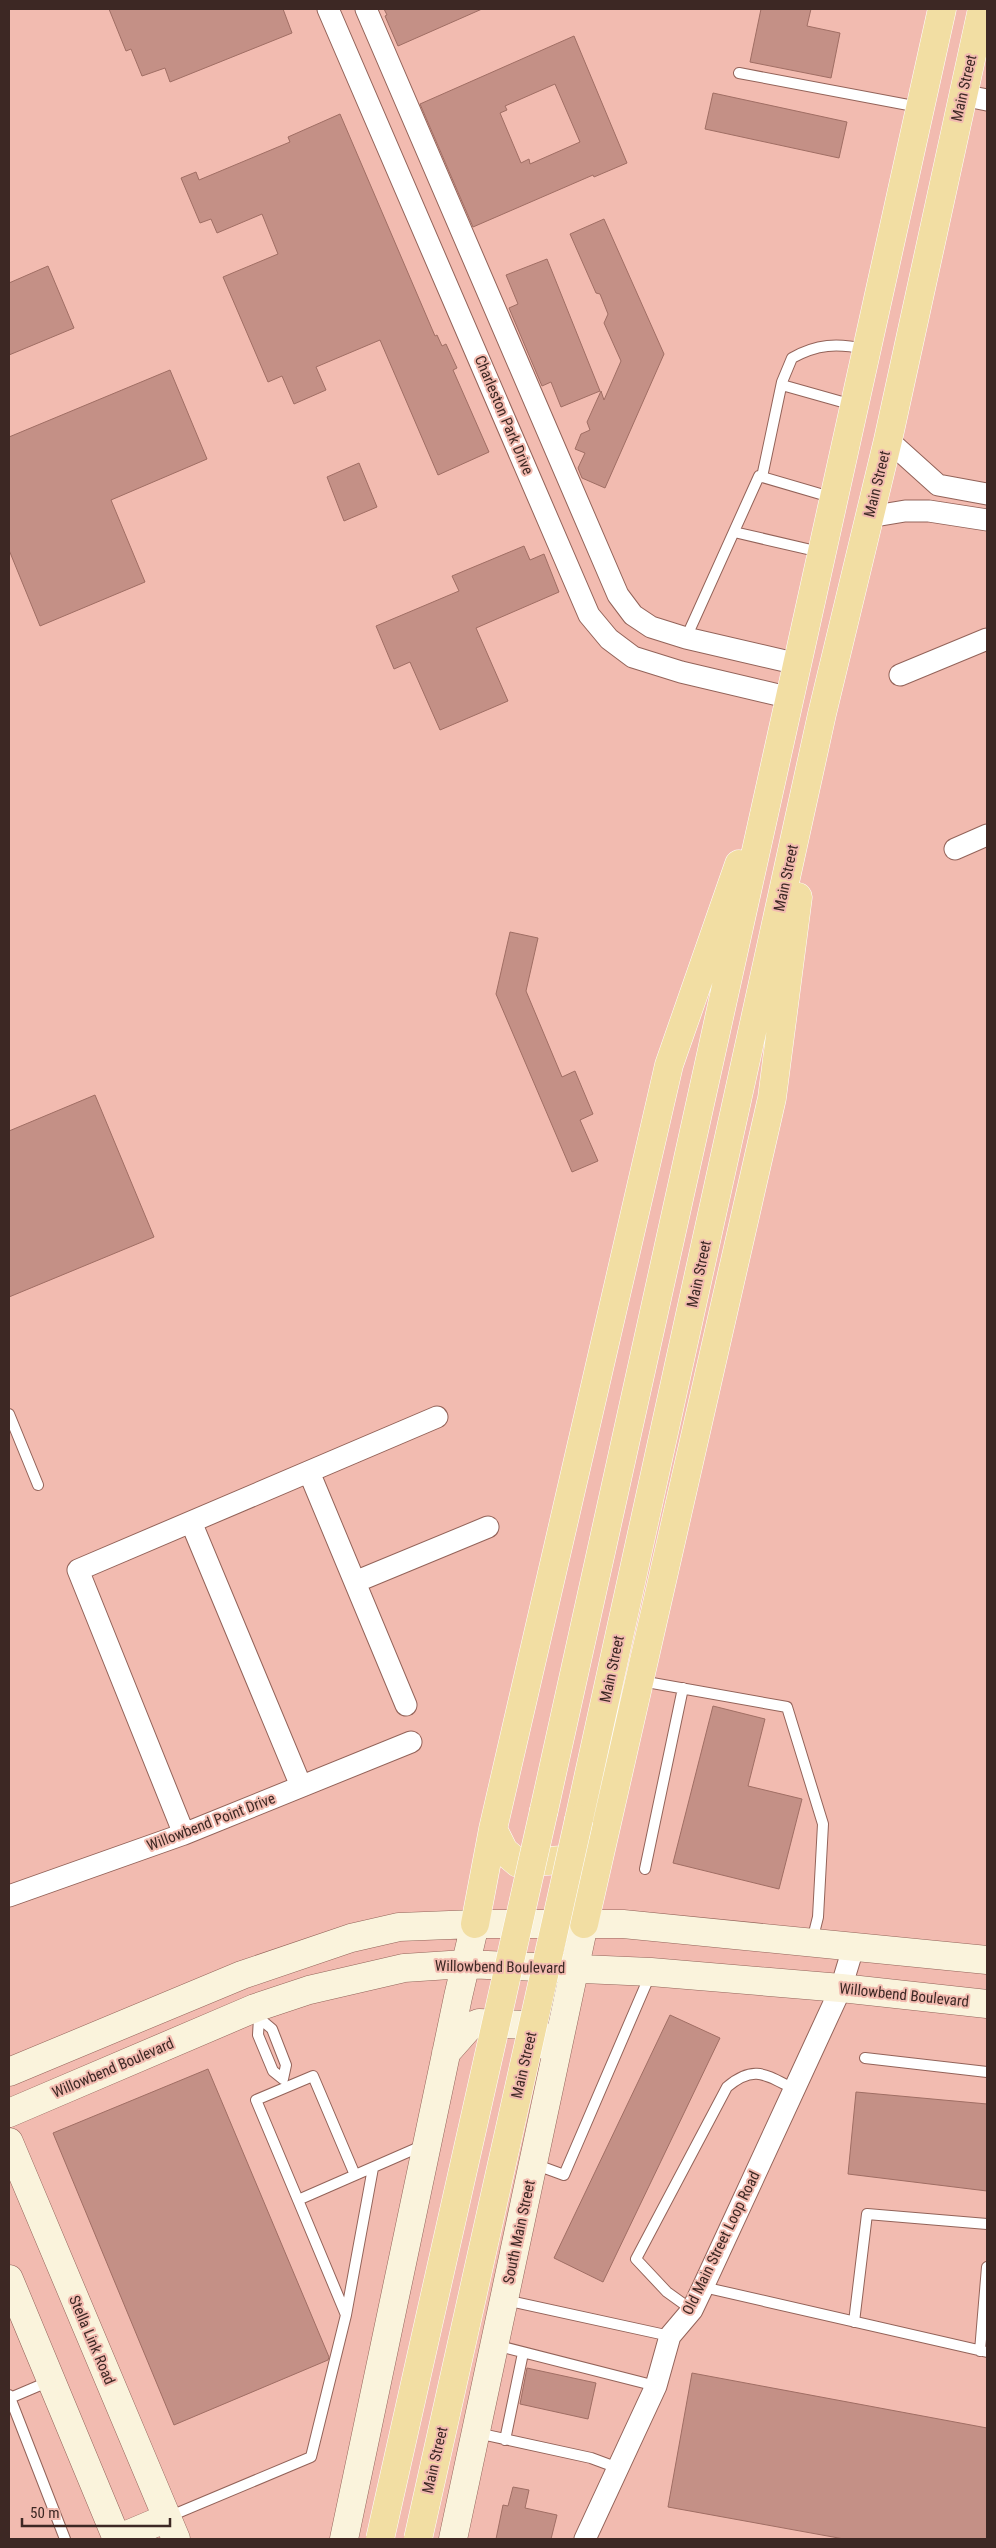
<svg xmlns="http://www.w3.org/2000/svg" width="996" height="2548" viewBox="0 0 996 2548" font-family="'Roboto Condensed',sans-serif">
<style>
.building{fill:#c49086;stroke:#a06e64;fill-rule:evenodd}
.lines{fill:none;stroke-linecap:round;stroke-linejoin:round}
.service-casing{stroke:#936359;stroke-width:12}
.minor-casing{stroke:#936359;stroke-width:23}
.secondary-casing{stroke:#936359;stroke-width:29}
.trunk-casing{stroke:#fff;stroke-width:29}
.service{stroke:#fff;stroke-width:10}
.minor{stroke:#fff;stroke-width:21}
.secondary{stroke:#faf3dc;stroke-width:28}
.trunk{stroke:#f2dea3;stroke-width:28}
.trunk-bridge-casing{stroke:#fff;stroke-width:29;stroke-linecap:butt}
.trunk-bridge{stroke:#f2dea3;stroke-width:28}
.labels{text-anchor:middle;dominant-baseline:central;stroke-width:4;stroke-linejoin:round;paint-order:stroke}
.street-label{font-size:15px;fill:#3d2824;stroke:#f2bbb0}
</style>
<rect width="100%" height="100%" fill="#f2bbb0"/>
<!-- building -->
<path class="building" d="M109,9H283L292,33L170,82L165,68L142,76L131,49L126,51Z
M384,9H482L398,46L385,16L387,15Z
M761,9H811L807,26L840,33L831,78L750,62Z
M574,36L627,163L594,177L593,175L473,227L420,104ZM555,84L580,142L530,164L529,159L521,163L500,113L507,110L505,106Z
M713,93L847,122L839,158L705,129Z
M340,114L435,336L437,335L442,346L446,344L457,368L453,370L489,452L438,475L380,340L316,367L326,390L294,404L282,376L268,382L223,277L278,254L262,214L217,233L211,219L200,223L181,178L196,172L199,180L290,142L288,137Z
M604,219L664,354L605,488L582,478L578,468L585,453L575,449L581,434L590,430L587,422L601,391L604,400L621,361L604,323L608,314L600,294L596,293L570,234Z
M547,259L600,391L561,407L551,382L542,386L509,308L518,304L506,275Z
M48,266L74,328L9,355V283Z
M170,370L207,459L111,500L145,582L40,626L9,550V437Z
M359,463L377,507L344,521L327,477Z
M524,546L530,560L544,554L559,592L476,628L508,701L440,730L410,662L394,669L376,626L459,591L452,576Z
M510,932L538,938L526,991L562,1077L575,1071L593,1114L580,1120L598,1161L572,1172L496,994Z
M95,1095L154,1237L9,1297V1131Z
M713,1706L765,1719L748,1786L802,1799L779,1889L673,1863Z
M670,2015L720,2038L603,2282L554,2258Z
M208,2069L329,2357L328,2360L174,2425L53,2133Z
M856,2092L987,2104V2191L848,2174Z
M527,2368L596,2383L588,2419L520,2404Z
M692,2373L987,2428V2539H844L668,2507Z
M513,2487L529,2490L525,2508L557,2515L551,2539H496L503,2505L508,2506Z"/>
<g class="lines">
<defs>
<path id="service" d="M739,73L919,107
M782,385L853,405
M762,477L782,382L792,358C817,344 837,343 865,349
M734,532L820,552
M686,638L759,476L834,498
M9,1414L38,1485
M641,1681L787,1707L823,1824L818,1917L812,1941
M645,1869L683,1688
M259,2018L272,2029L286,2065L283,2079L273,2071L258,2035Z
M865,2058L987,2072
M534,2164L564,2175L650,1975
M373,2168L346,2315L298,2200L424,2145
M298,2200L256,2100L313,2076L355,2175
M703,2287L987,2352
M505,2300L670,2336
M692,2310L667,2292L636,2259L727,2087C754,2064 766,2075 794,2089
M854,2322L867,2214L987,2224
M495,2345L656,2386
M980,2351L987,2267
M9,2395L65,2539
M10,2398L50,2381
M477,2433L591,2458L618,2468
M505,2440L523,2353
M168,2517L311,2457L346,2315"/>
<path id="minor" d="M328,9L589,615L609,639L633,657L681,672L791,698
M366,9L618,595L633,615L651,627L686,638L798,664
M962,95L987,100
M888,440L938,485L987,494
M869,517L905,511H929L987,520
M900,675L987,639
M955,849L987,835
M309,1472L406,1705
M191,1522L301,1786
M355,1582L488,1527
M184,1834L78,1570L437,1417
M9,1896L184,1834L411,1742
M585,2539L656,2386L670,2336L692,2310L703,2287L841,1988L854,1945"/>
<path id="secondary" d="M446,2053L469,2027L479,2023L528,2025L545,2039L547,2046
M9,2072L242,1975L351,1938L399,1927L475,1924H623L987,1960
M9,2113L255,2008L309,1990L404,1968L465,1964L651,1972L841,1988L987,2004
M9,2142L176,2539
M9,2279L117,2539
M117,2539L167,2518
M344,2539L458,1997L475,1924
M453,2539L584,1924"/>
<path id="trunk" d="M544,1810L942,9
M579,1819L822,714L888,440L982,9
M493,1829L504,1851L518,1863L577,1859L591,1852
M475,1924L493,1829L669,1065L739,864
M584,1924L772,1098L798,897"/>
</defs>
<!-- service casing -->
<use href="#service" class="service-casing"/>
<!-- minor casing -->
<use href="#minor" class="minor-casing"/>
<!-- secondary casing -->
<use href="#secondary" class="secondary-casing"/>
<!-- trunk casing -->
<use href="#trunk" class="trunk-casing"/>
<!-- service -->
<use href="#service" class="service"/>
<!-- minor -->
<use href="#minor" class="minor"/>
<!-- secondary -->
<use href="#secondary" class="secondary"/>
<!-- trunk -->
<use href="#trunk" class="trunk"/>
<defs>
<path id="trunk-bridge" d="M380,2539L544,1810
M418,2539L579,1819"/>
</defs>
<!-- trunk-bridge casing -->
<use href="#trunk-bridge" class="trunk-bridge-casing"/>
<!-- trunk-bridge -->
<use href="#trunk-bridge" class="trunk-bridge"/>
</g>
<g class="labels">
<!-- street labels -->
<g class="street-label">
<text transform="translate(964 88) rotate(-77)">Main Street</text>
<text transform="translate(504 415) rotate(67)">Charleston Park Drive</text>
<text transform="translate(877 484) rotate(-76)">Main Street</text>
<text transform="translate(786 878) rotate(-78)">Main Street</text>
<text transform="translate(699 1274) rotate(-78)">Main Street</text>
<text transform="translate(612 1669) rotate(-78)">Main Street</text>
<text transform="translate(211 1822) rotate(-21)">Willowbend Point Drive</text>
<text transform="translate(500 1967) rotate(1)">Willowbend Boulevard</text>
<text transform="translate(904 1995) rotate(6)">Willowbend Boulevard</text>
<text transform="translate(524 2065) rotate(-77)">Main Street</text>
<text transform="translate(113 2068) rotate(-23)">Willowbend Boulevard</text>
<text transform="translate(519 2232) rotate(-78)">South Main Street</text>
<text transform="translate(721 2243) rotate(-64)">Old Main Street Loop Road</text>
<text transform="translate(92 2340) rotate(67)">Stella Link Road</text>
<text transform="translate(435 2460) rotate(-77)">Main Street</text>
</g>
</g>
<!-- border -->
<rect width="996" height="2548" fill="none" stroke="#3d2824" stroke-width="20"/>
<!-- scale -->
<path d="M22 2518v8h148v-8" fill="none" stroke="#3d2824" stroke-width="2.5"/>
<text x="30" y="2518" font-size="15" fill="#3d2824" stroke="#f2bbb0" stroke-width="4" paint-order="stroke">50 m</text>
</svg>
